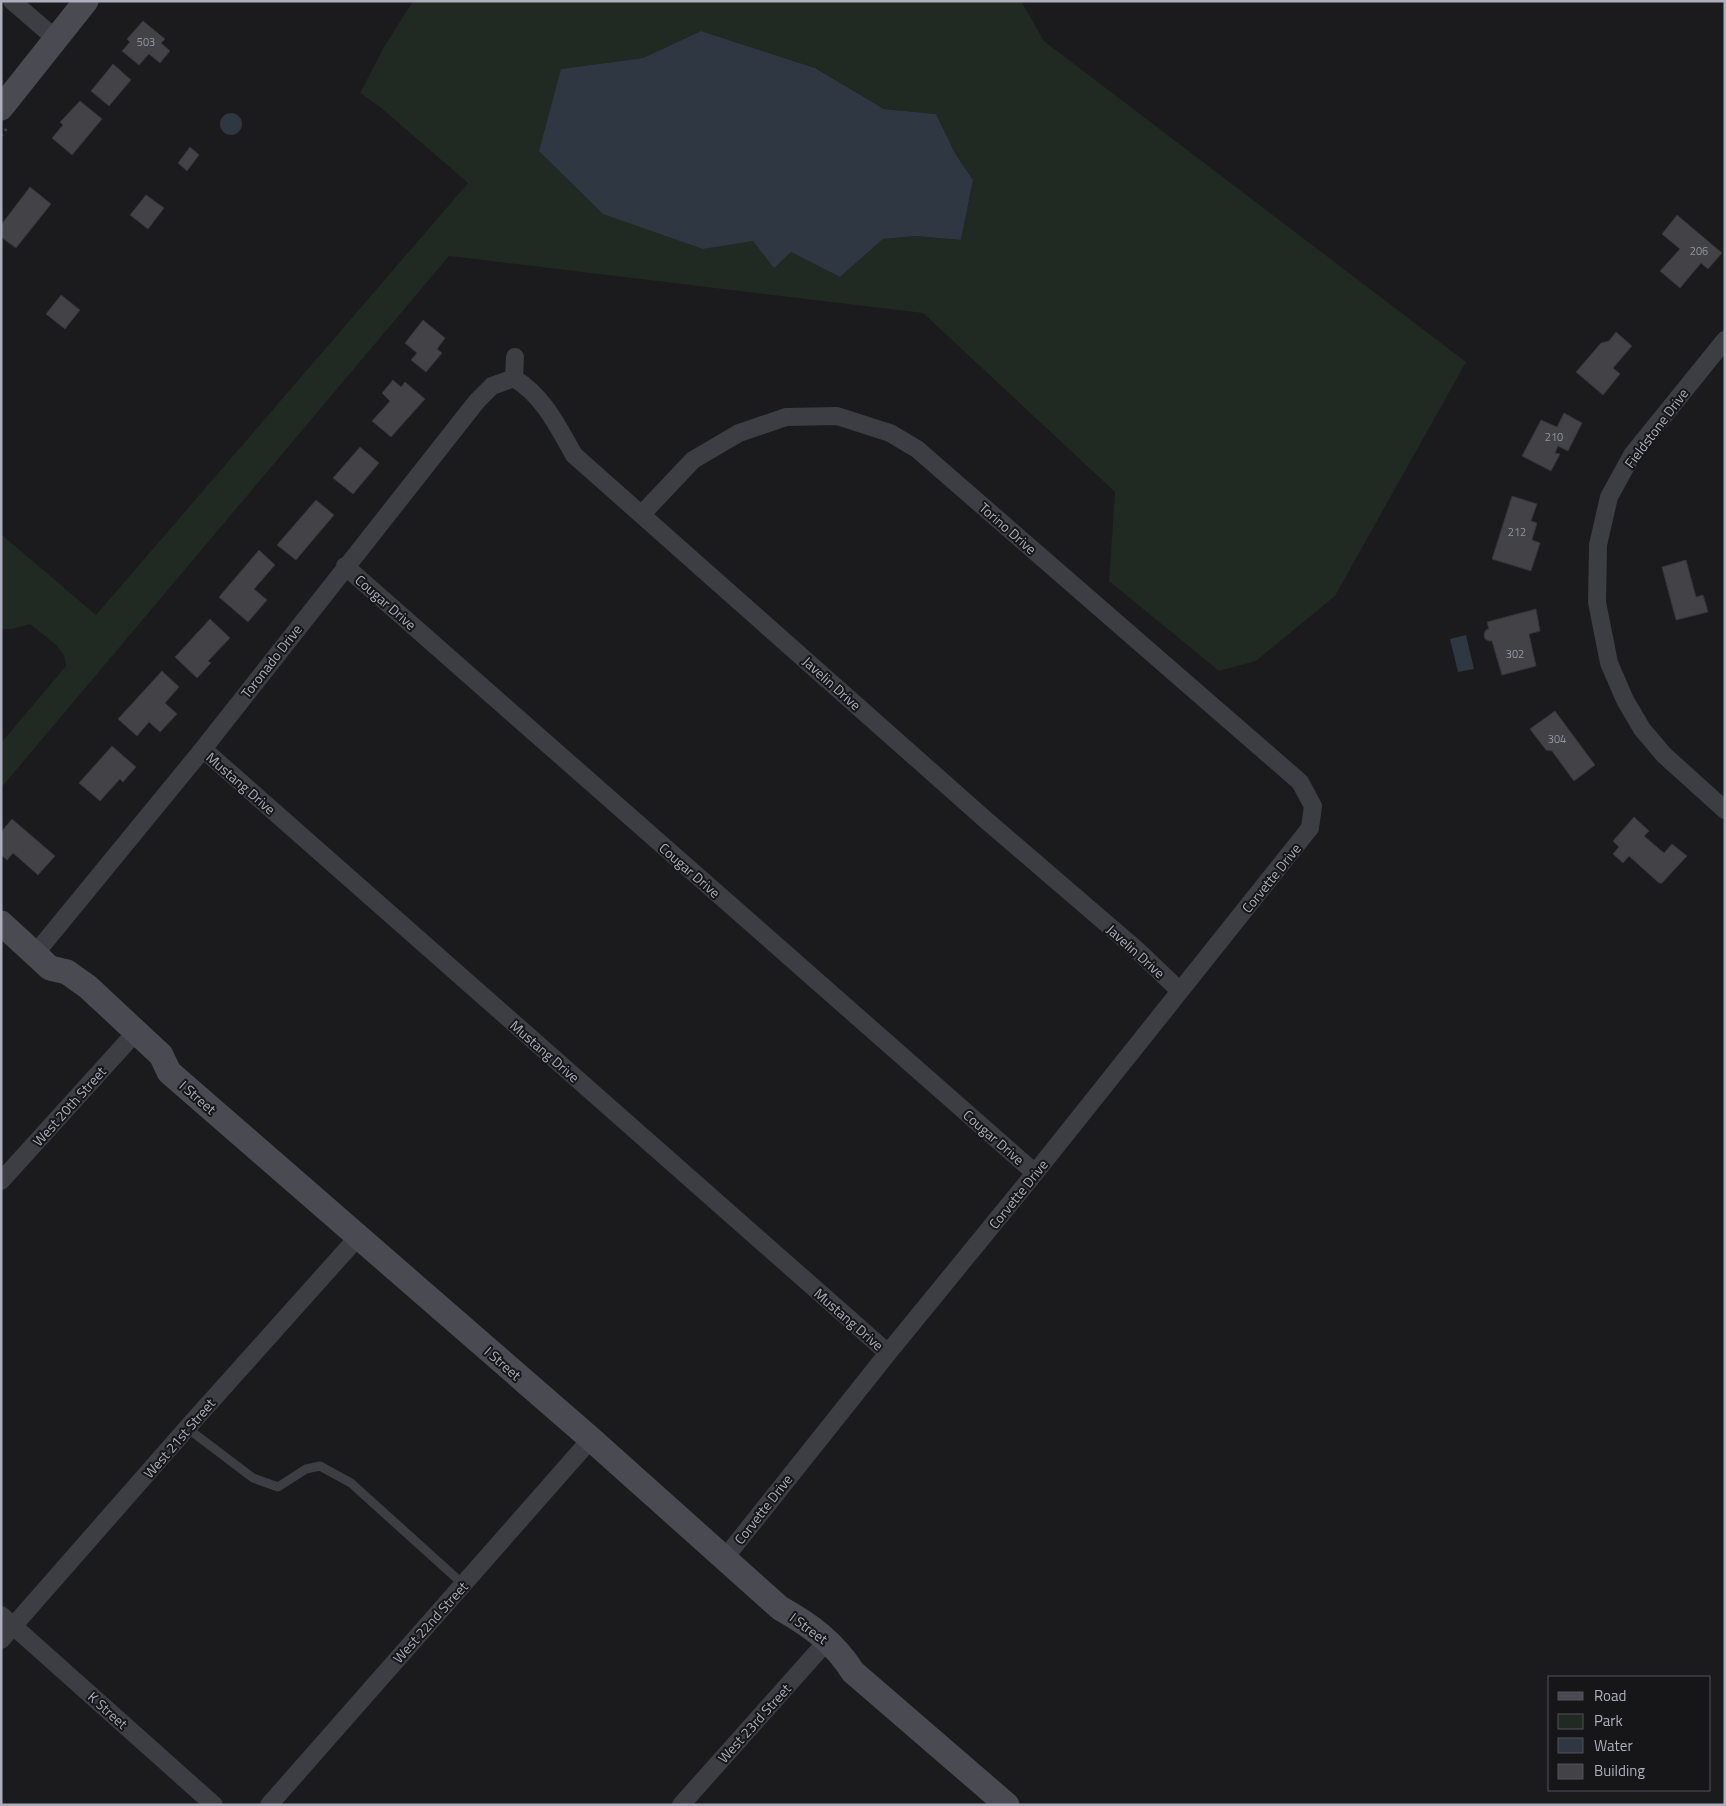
<svg xmlns="http://www.w3.org/2000/svg" width="1726" height="1806" viewBox="0 0 1726 1806" font-family="'Titillium Web',sans-serif">
<style>
.green{fill:#202922;fill-rule:evenodd}
.water{fill:#2f3742}
.building{fill:#424247;stroke:#353439}
.lines{fill:none;stroke-linecap:round;stroke-linejoin:round}
.path{stroke:#414249;stroke-width:3;stroke-dasharray:2.5 4;stroke-linecap:butt}
.lane{stroke:#3d3d44;stroke-width:9}
.street{stroke:#3d3d44;stroke-width:18}
.secondary{stroke:#494a52;stroke-width:25}
.labels{text-anchor:middle;dominant-baseline:central;stroke-width:4;stroke-linejoin:round;paint-order:stroke}
.number-label{font-size:11px;fill:#9294a0}
.street-label{font-size:14px;fill:#adafbd;stroke:#161518}
</style>
<rect width="100%" height="100%" fill="#1b1a1d"/>
<!-- green -->
<path class="green" d="M413,1H1021L1044,41L1466,362L1335,596L1256,661L1219,671L1109,581L1115,492L923,313L449,256L1,788V743L66,666L64,655L56,645L30,624L12,629H1V534L96,615L468,183L380,107L360,93L384,47ZM701,31L815,68L884,109L936,114L956,155L973,180L961,240L916,236L883,239L840,277L791,252L774,267L753,240L703,249L561,69L643,58Z"/>
<!-- water -->
<path class="water" d="M701,31L815,68L884,109L936,114L956,155L973,180L961,240L916,236L883,239L840,277L791,252L774,268L753,241L703,249L603,214L539,151L561,69L643,58Z
M220 124a11 11 0 1 1 22 0a11 11 0 1 1-22 0Z
M1466,635L1474,669L1458,672L1450,639Z"/>
<!-- building -->
<path class="building" d="M143,21L165,39L161,43L170,51L160,63L149,54L139,65L122,51L130,42L127,39Z
M113,64L131,80L109,106L91,91Z
M80,101L102,119L72,155L52,138L63,125L60,122Z
M190,147L199,155L187,171L178,163Z
M30,187L51,204L16,248L1,237V225Z
M146,195L164,208L148,229L130,215Z
M1677,215L1722,253L1708,269L1701,263L1680,288L1660,271L1680,249L1662,234Z
M61,295L80,310L65,329L46,314Z
M423,320L445,338L437,349L442,353L426,372L411,360L417,353L405,343Z
M1616,332L1632,346L1613,368L1620,374L1603,395L1576,372L1601,343L1609,341Z
M393,380L401,387L405,382L425,399L391,437L372,421L390,401L382,393Z
M1564,413L1582,423L1568,451L1558,446L1555,453L1560,454L1551,471L1522,456L1541,420L1557,427Z
M360,447L379,463L353,494L333,478Z
M1512,496L1537,504L1531,521L1537,523L1532,540L1540,543L1531,571L1492,559Z
M316,500L334,515L296,560L277,545Z
M259,550L275,565L254,589L267,600L248,622L219,597Z
M1686,560L1696,597L1703,595L1708,612L1676,620L1662,567Z
M1536,609L1540,631L1529,634L1536,666L1502,675L1492,641H1489L1485,639L1484,634L1486,630L1489,629L1487,622Z
M210,619L230,638L208,661L211,663L197,678L175,657Z
M162,671L179,687L165,703L177,714L160,732L149,722L137,736L118,719Z
M1555,711L1595,765L1574,781L1552,751L1546,750L1530,729Z
M112,746L136,767L123,782L120,779L100,801L79,783Z
M1634,817L1649,831L1644,836L1664,853L1672,844L1687,856L1662,883H1659L1629,856L1623,863L1613,854L1619,847L1613,841Z
M12,819L55,856L38,875L13,853L7,860L1,855V832Z"/>
<g class="lines">
<!-- path -->
<path class="path" d="M1,136L7,128"/>
<!-- lane -->
<path class="lane" d="M187,1428L253,1478L278,1487L306,1469L320,1466L351,1483L464,1585"/>
<!-- street -->
<path class="street" d="M12,1L56,39
M1725,340L1632,455L1609,497L1598,545L1597,602L1609,663L1625,700L1642,729L1664,755L1725,810
M514,378C544,397 557,425 574,455L987,821L1136,949L1180,991
M514,378L515,357
M642,514L693,460L739,433L786,417L837,416L890,433L917,449L1300,782L1313,806L1310,828L1035,1173L888,1353L724,1559
M345,566L1035,1173
M203,749L888,1353
M35,954L203,749L477,401L492,386L514,378
M1,1181L136,1032
M1,1615L214,1805
M1,1640L187,1428L358,1237
M269,1805L591,1439
M681,1805L828,1640"/>
<!-- secondary -->
<path class="secondary" d="M1,108L86,1
M1,923L50,968L67,972L88,987L161,1055L169,1072L591,1439L780,1608C810,1625 834,1642 853,1672L1007,1805"/>
</g>
<g class="labels">
<!-- number labels -->
<g class="number-label">
<text x="146" y="42">503</text>
<text x="1699" y="251">206</text>
<text x="1554" y="437">210</text>
<text x="1517" y="532">212</text>
<text x="1515" y="654">302</text>
<text x="1557" y="739">304</text>
</g>
<!-- street labels -->
<g class="street-label">
<text transform="translate(1656 428) rotate(-53)">Fieldstone Drive</text>
<text transform="translate(1008 528) rotate(41)">Torino Drive</text>
<text transform="translate(386 602) rotate(41)">Cougar Drive</text>
<text transform="translate(271 661) rotate(-52)">Toronado Drive</text>
<text transform="translate(832 683) rotate(42)">Javelin Drive</text>
<text transform="translate(241 783) rotate(41)">Mustang Drive</text>
<text transform="translate(690 870) rotate(41)">Cougar Drive</text>
<text transform="translate(1271 878) rotate(-51)">Corvette Drive</text>
<text transform="translate(1136 951) rotate(42)">Javelin Drive</text>
<text transform="translate(545 1051) rotate(41)">Mustang Drive</text>
<text transform="translate(198 1097) rotate(41)">I Street</text>
<text transform="translate(69 1106) rotate(-48)">West 20th Street</text>
<text transform="translate(994 1137) rotate(41)">Cougar Drive</text>
<text transform="translate(1018 1194) rotate(-51)">Corvette Drive</text>
<text transform="translate(849 1319) rotate(41)">Mustang Drive</text>
<text transform="translate(503 1363) rotate(41)">I Street</text>
<text transform="translate(179 1438) rotate(-49)">West 21st Street</text>
<text transform="translate(763 1509) rotate(-52)">Corvette Drive</text>
<text transform="translate(430 1622) rotate(-48)">West 22nd Street</text>
<text transform="translate(809 1628) rotate(36)">I Street</text>
<text transform="translate(108 1710) rotate(42)">K Street</text>
<text transform="translate(754 1723) rotate(-48)">West 23rd Street</text>
</g>
</g>
<!-- border -->
<rect width="1726" height="1806" fill="none" stroke="#adafbd" stroke-width="5"/>
<!-- legend -->
<rect x="1548" y="1676" width="162" height="115" fill="#161518" stroke="#52535a"/>
<rect x="1558" y="1692" width="25" height="8" fill="#494a52" stroke="#52535a"/>
<text x="1594" y="1701" font-size="15" fill="#adafbd">Road</text>
<rect x="1558" y="1714" width="25" height="15" fill="#202922" stroke="#52535a"/>
<text x="1594" y="1726" font-size="15" fill="#adafbd">Park</text>
<rect x="1558" y="1738" width="25" height="15" fill="#2f3742" stroke="#52535a"/>
<text x="1594" y="1751" font-size="15" fill="#adafbd">Water</text>
<rect x="1558" y="1764" width="25" height="15" fill="#424247" stroke="#52535a"/>
<text x="1594" y="1776" font-size="15" fill="#adafbd">Building</text>
</svg>
